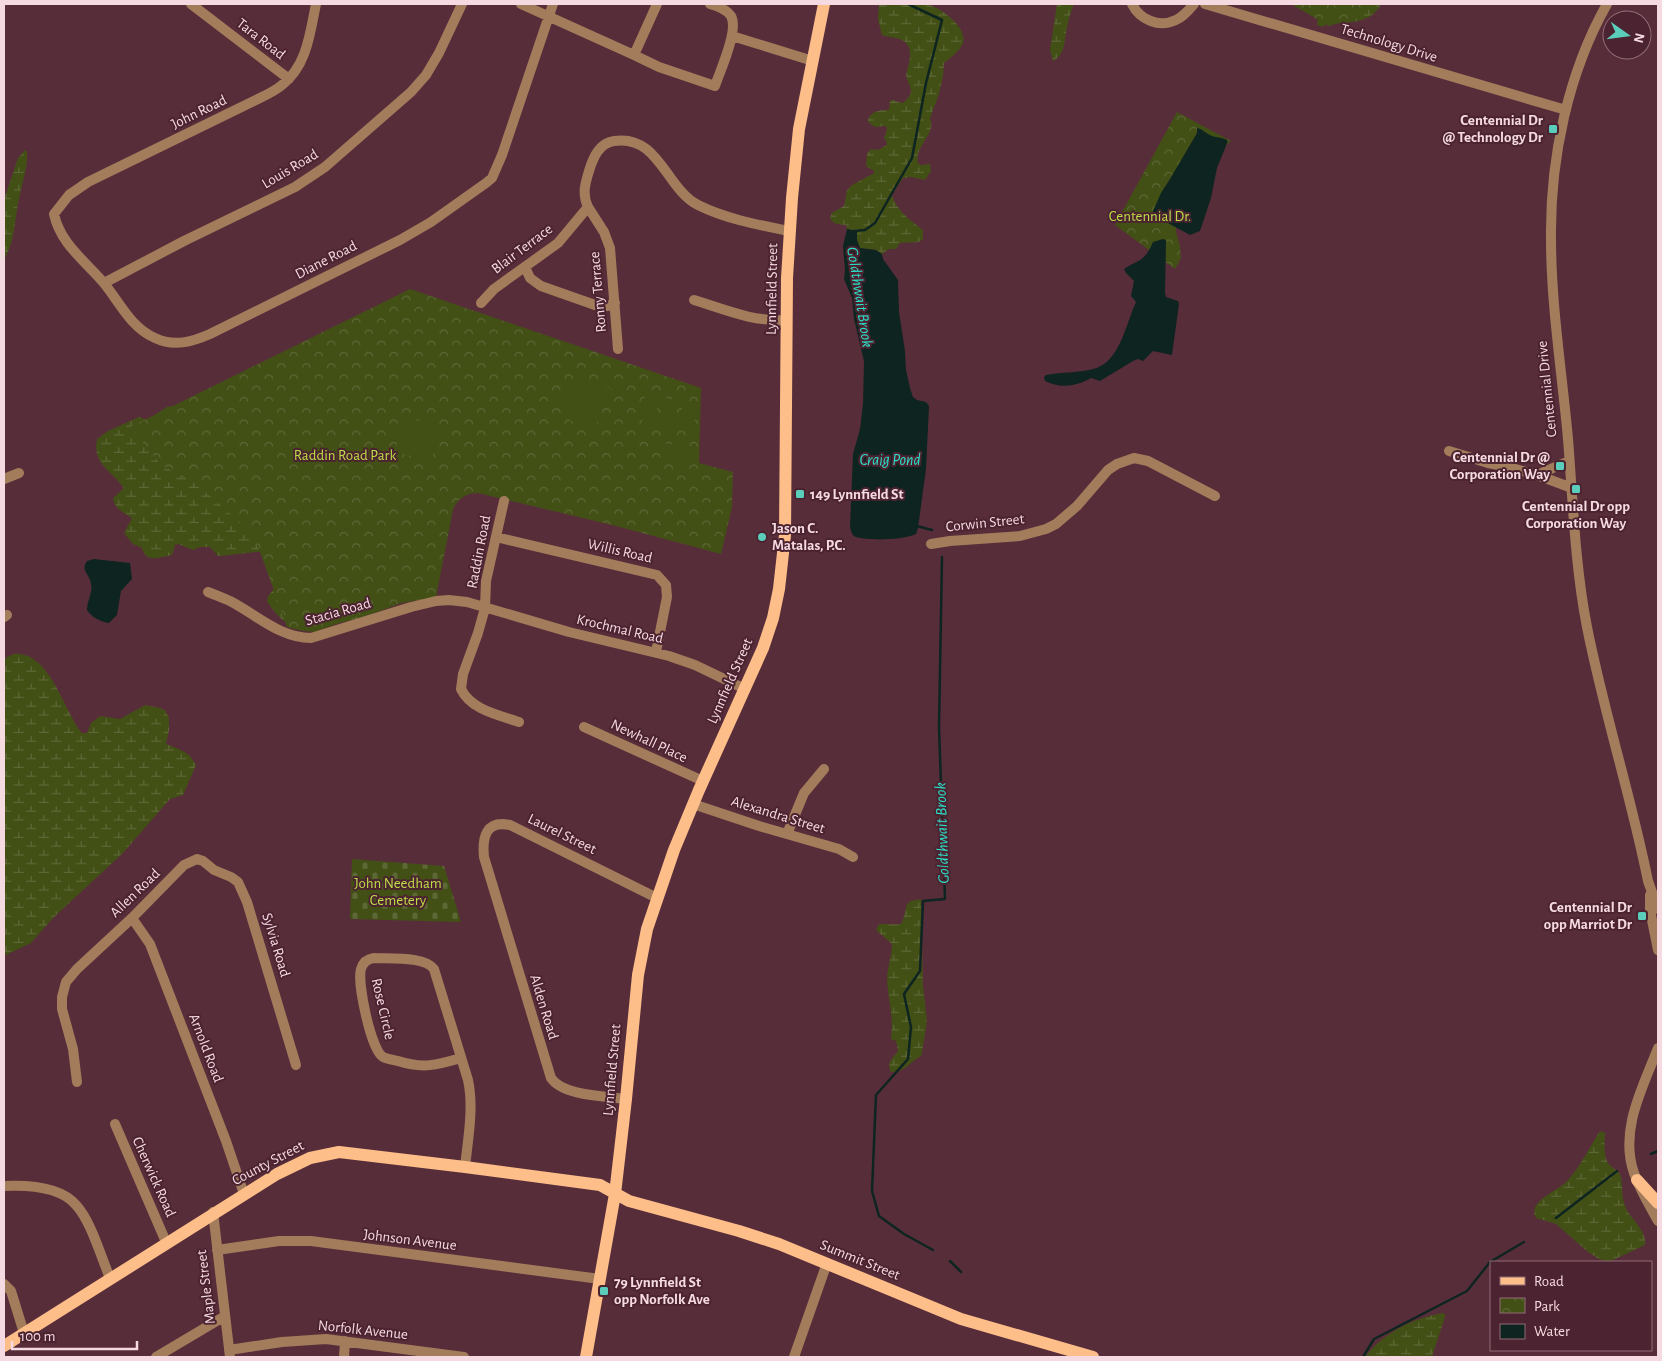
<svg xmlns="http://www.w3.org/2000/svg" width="1662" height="1361" viewBox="0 0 1662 1361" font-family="'Alegreya Sans',sans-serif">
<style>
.wetland{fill:url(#wetland-marsh)}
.cemetery{fill:url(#cemetery-stones)}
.park{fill:url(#park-crowns)}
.pitch{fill:#424f15}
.water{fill:#0e2420}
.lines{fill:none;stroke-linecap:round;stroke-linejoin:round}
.stream{stroke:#0e2420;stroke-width:2.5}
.minor{stroke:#a37c5c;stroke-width:10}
.major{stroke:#fdbe89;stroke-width:12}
.poi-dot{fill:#5bcebb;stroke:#4c2330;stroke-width:2}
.labels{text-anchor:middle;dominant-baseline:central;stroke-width:4;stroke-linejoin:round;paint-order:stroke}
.street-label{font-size:15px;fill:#f6dae1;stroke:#4c2330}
.poi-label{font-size:15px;font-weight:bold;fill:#f6dae1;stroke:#4c2330;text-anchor:end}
.park-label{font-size:15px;fill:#bcde46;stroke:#4c2330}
.water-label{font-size:16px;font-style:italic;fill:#2ae2ca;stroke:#4c2330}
</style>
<defs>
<pattern id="wetland-marsh" width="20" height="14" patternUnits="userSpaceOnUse" patternTransform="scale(1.25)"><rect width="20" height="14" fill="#424f15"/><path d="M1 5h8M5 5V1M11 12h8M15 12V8" fill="none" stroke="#5e6837"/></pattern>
<pattern id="cemetery-stones" width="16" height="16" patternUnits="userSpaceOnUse" patternTransform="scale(1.25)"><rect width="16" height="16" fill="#424f15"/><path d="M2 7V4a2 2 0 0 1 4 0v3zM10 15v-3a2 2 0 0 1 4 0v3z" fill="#5e6837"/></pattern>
<pattern id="park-crowns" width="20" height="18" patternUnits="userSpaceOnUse" patternTransform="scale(1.25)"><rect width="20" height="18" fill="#424f15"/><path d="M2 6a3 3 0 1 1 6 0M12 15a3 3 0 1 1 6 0" fill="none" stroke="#5e6837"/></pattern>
</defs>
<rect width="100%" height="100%" fill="#582d3a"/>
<!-- wetland -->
<path class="wetland" d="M879,4C894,4 911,1 926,4C940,7 968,27 963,43C960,51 950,58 944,63L943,76L939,94L930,118C937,134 914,146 918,163L921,165L930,164L931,171L925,180L911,177L903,178L892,195C896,210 911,221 923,230V239L919,242L900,243L896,249H889L882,254L876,250L860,248L857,240V231L847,229L846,225C839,224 833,225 830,218L832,213L844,206L847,190L852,185L874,173V171L866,166L867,154L871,149L878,150L887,145L886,140L884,138L887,130L886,126L875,127L868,122C869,111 880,110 889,110L890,101L892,100L903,103C916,91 910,90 906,75C909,63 916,44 899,39C893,37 887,37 882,35L878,19Z
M1057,4H1074C1071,12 1068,20 1067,28C1064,40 1066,54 1053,61L1050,50Z
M1298,4H1381C1371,25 1346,22 1326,24L1323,27L1317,25L1318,18Z
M25,150L27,152C28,168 22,184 19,199C14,221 16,239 4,260V200L18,158Z
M172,406L180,408L414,597C382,611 346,626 311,626C306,626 300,627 295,626C283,623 273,611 267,601L268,596L278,584L274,550L220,556H218L210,547H200L193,550L178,544L175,545L172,555C159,557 146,564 142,548L133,544L124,533L132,518C123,512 115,510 113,498L123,489V487C111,470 92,464 97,439L108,431L139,417L147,420L167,407Z
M13,654C50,650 63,710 82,733H87L91,723L100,716L120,719L145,705L160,708L165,710L169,718V730L166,744C179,749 190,752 196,765L183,795L170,799L123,853L53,918L31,943L4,956V659Z
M921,899L923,985L927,1021L922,1053L921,1056C910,1062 904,1073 891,1072C886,1062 893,1058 898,1051L896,1041L891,1039V1036C894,1017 888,999 887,980C887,968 892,956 892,944L876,930L879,924C906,923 900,931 907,904L911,901Z
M1600,1131L1605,1133C1605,1143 1603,1155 1608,1163C1612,1169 1620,1170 1621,1177C1623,1188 1621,1198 1626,1208C1631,1220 1647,1230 1645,1245L1613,1260L1605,1261L1599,1259L1588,1252L1556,1224L1536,1218C1527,1202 1555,1192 1565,1183C1576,1172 1584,1158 1592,1144C1595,1140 1597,1135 1600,1131Z
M1442,1313L1445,1314V1317L1432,1357H1365C1384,1332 1412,1319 1442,1313Z"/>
<!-- cemetery -->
<path class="cemetery" d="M352,859L444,866L461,922L350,919Z"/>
<!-- park -->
<path class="park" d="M1291,4H1369L1351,19L1329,26Z
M1177,112L1231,141L1218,153L1176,218V232L1180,246L1181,258L1175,269L1115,225Z
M410,289L701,388L699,463L733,472L732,507L721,554L616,526L478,493C466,493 457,499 453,510L436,597L397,604L368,612L315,632L303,631L287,627L254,535L198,485L161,465L130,427Z"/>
<!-- pitch -->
<path class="pitch" d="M569,380L600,388L606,385L610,388V393L604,397L596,427C567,431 551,403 569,380Z
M645,395L659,397L655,426L642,425Z
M664,398L678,400L674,429L660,427Z
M683,400L697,402L693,431L679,430Z
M420,420L431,422L439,427L433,455L435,460L431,464L427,463L425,459L398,453C394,436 404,423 420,420Z
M662,443L695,447L692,465L660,462Z"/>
<!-- water -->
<path class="water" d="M1197,128C1203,129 1206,134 1212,136C1218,138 1223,137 1228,141L1217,168L1211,198L1200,231L1190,235L1155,216L1153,211L1161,193L1170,179L1197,133Z
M847,229L857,231V240L860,248L876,250L882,254L883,259L898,280L899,312L905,351L906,370L910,388L913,397L917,400L926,402L929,406L926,469L918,528L916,534C904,540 869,541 856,537C852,536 851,531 850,527L853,454L860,429L863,404L864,361L854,319L852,298L844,279L845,270L843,246Z
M1163,239L1166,240L1165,293L1166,297L1178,301L1179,304L1172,355L1153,351L1143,361L1138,359L1133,361L1100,381L1091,378C1078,386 1060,389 1045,381L1044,377L1046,375C1062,372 1078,373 1093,369C1120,363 1126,323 1136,302L1131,296L1134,281L1126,273L1124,269C1140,259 1145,261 1153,242Z
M94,559L130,563L132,579L121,591L117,615L109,623C101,622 91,617 87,610C87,601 93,592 91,584C90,574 80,571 87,561Z"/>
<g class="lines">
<!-- stream -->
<path class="stream" d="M853,234L854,231L865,230L875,223L912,158L926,83L942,20L908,4
M917,526L932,530
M1651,1154L1658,1151
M1556,1218L1617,1171
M933,1250L904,1234L879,1216L872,1191L876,1095L908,1059L911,1027L904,994L920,971L923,901L945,899L939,727L942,557
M950,1261L961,1272
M1363,1357L1374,1339L1467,1291L1490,1262L1524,1242"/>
<!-- minor -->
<path class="minor" d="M191,4L289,79
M316,4C310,33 307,66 282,85C275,91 266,95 258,99L88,182L69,195L54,214C60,243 84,260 103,282C119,301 130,327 155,338C174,347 192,342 210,334L400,240L431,222L486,183L492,178L502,155L553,4
M521,4L634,55
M657,4L634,55L659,67L715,86C720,71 739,30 731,16C727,10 717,6 710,4
M1132,4C1140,20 1159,28 1176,20C1183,17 1189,10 1194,4
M1205,4L1566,110
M1607,4C1568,73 1550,159 1551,238C1551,305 1562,372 1568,439C1573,502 1575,566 1587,627C1604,713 1631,796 1648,881L1658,909
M732,36L813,61
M588,207L604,232L610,248L618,349
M525,267L530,278L541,286L595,305L607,306L615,303
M104,283L184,241L295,187L325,167L411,92L426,75L439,53L462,4
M694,300C726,310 753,322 787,320
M481,303L494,289L558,243L588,207C582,194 585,184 589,171C593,158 599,143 614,141C659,134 666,189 698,205C726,219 759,225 789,231
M1449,451L1488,463L1504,466L1537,475L1572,488
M1537,475L1569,461
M4,479L19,473
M504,501L486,581L485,608L478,633L463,674L461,689C471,710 499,715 519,722
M496,537L657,575L666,585L667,597L656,652
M931,544L950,541L1020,536L1046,529L1056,524L1077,506L1108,470L1117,464L1134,458L1148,461L1215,496
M208,592C216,595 223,598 230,601C257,615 280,638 311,638L411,607L436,601L449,600L467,602L569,632L669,656L695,665L745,689
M4,617L7,615
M584,727L703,781
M693,804L759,826L839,849L853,857
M787,834L804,793L824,769
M1650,895V910L1658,950
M132,918L150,944L226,1141L244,1194
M1658,1048C1643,1087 1619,1130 1634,1173C1640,1190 1650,1206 1658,1221
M461,1058C437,1065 423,1069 398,1061C393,1060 387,1059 383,1057C371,1050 357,983 361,969C363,962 367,959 374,958C390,959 425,956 434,969L468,1080C474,1108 468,1138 465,1167
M77,1082L73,1049L62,1009V997L66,982L77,969L132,918L184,865L197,859L203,861L214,870L231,877L238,882L247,902L296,1065
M626,1099C605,1096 563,1096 551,1078L484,857C482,837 486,820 510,825L657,898
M115,1124L166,1242
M4,1186C27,1185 60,1186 76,1205C91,1221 101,1257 110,1278
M213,1212L230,1357
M217,1250L279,1241H311L600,1279
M4,1284L11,1291L24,1333
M229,1350L282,1342L326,1339L464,1357
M156,1357L225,1316
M344,1357L345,1341
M794,1357L827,1263"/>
<!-- major -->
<path class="major" d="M1637,1180L1658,1203
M4,1346L277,1174L310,1158L339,1152L465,1167L600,1185L629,1201L739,1231L779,1244L961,1319L1093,1357
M586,1357L615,1194L626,1099L638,975L647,929L674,850L699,790L763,648L773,618L779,589L785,535L787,278L792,198L799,129L824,4"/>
</g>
<!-- markers -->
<g class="poi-dot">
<rect x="1548" y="124" width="10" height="10" rx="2.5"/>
<rect x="1555" y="461" width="10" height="10" rx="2.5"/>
<rect x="1571" y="484" width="10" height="10" rx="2.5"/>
<rect x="795" y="489" width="10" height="10" rx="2.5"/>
<circle cx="762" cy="537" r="5"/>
<rect x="1637" y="911" width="10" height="10" rx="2.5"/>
<rect x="599" y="1286" width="10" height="10" rx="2.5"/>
</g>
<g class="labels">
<!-- street labels -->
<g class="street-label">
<text transform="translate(261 39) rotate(38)">Tara Road</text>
<text transform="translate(1389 43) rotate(17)">Technology Drive</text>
<text transform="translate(199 112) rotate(-26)">John Road</text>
<text transform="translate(290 169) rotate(-31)">Louis Road</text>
<text transform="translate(522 249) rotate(-37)">Blair Terrace</text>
<text transform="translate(326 260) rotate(-27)">Diane Road</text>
<text transform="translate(772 289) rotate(-89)">Lynnfield Street</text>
<text transform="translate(598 292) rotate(-95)">Ronny Terrace</text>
<text transform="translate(1547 389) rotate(-96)">Centennial Drive</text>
<text transform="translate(985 523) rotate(-6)">Corwin Street</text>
<text transform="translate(620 551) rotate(13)">Willis Road</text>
<text transform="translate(479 552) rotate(-79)">Raddin Road</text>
<text transform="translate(338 612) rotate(-16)">Stacia Road</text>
<text transform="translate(620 629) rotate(13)">Krochmal Road</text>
<text transform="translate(730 681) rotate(-66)">Lynnfield Street</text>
<text transform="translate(649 741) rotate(25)">Newhall Place</text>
<text transform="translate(778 815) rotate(17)">Alexandra Street</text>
<text transform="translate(562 834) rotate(26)">Laurel Street</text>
<text transform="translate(135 893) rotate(-44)">Allen Road</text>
<text transform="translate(276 945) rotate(73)">Sylvia Road</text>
<text transform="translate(544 1007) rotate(73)">Alden Road</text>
<text transform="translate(383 1009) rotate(77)">Rose Circle</text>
<text transform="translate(206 1048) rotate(69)">Arnold Road</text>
<text transform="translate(612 1070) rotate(-85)">Lynnfield Street</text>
<text transform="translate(268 1163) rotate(-28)">County Street</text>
<text transform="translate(154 1177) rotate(66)">Cherwick Road</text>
<text transform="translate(410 1240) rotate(7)">Johnson Avenue</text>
<text transform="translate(860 1260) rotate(22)">Summit Street</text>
<text transform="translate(206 1287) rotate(-97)">Maple Street</text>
<text transform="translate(363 1330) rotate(6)">Norfolk Avenue</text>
</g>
<!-- poi labels -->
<g class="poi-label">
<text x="1543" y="120">Centennial Dr<tspan x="1543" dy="17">@ Technology Dr</tspan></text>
<text x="1550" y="457">Centennial Dr @<tspan x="1550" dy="17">Corporation Way</tspan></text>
<text x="810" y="494" text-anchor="start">149 Lynnfield St</text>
<text x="1576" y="506" text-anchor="middle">Centennial Dr opp<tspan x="1576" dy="17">Corporation Way</tspan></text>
<text x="772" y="528" text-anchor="start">Jason C.<tspan x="772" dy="17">Matalas, P.C.</tspan></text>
<text x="1632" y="907">Centennial Dr<tspan x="1632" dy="17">opp Marriot Dr</tspan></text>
<text x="614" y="1282" text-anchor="start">79 Lynnfield St<tspan x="614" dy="17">opp Norfolk Ave</tspan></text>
</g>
<!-- park labels -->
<g class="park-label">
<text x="1150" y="216">Centennial Dr.</text>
<text x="345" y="455">Raddin Road Park</text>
<text x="398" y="883">John Needham<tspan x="398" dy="17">Cemetery</tspan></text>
</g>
<!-- water labels -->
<g class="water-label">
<text transform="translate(860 297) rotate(81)">Goldthwait Brook</text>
<text x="890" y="460">Craig Pond</text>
<text transform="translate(942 833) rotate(-92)">Goldthwait Brook</text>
</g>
</g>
<!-- border -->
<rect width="1662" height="1361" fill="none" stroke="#f6dae1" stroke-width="10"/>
<!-- legend -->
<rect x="1490" y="1261" width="162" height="90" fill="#4c2330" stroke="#906c77"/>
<rect x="1500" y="1277" width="25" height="8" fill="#fdbe89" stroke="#906c77"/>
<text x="1534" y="1286" font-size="15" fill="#f6dae1">Road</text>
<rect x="1500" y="1298" width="25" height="15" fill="url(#park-crowns)" stroke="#906c77"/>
<text x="1534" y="1311" font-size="15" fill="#f6dae1">Park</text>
<rect x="1500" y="1324" width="25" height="15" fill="#0e2420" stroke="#906c77"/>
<text x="1534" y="1336" font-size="15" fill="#f6dae1">Water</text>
<!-- north arrow -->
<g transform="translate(1627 35) rotate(104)"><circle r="24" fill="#4c2330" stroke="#906c77"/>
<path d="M0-4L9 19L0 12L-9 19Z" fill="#5bcebb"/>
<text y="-8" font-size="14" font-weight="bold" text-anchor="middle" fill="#f6dae1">N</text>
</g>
<!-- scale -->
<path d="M12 1341v8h125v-8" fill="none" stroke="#f6dae1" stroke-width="2.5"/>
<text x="20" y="1341" font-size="15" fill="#f6dae1" stroke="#4c2330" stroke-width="4" paint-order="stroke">100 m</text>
</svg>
